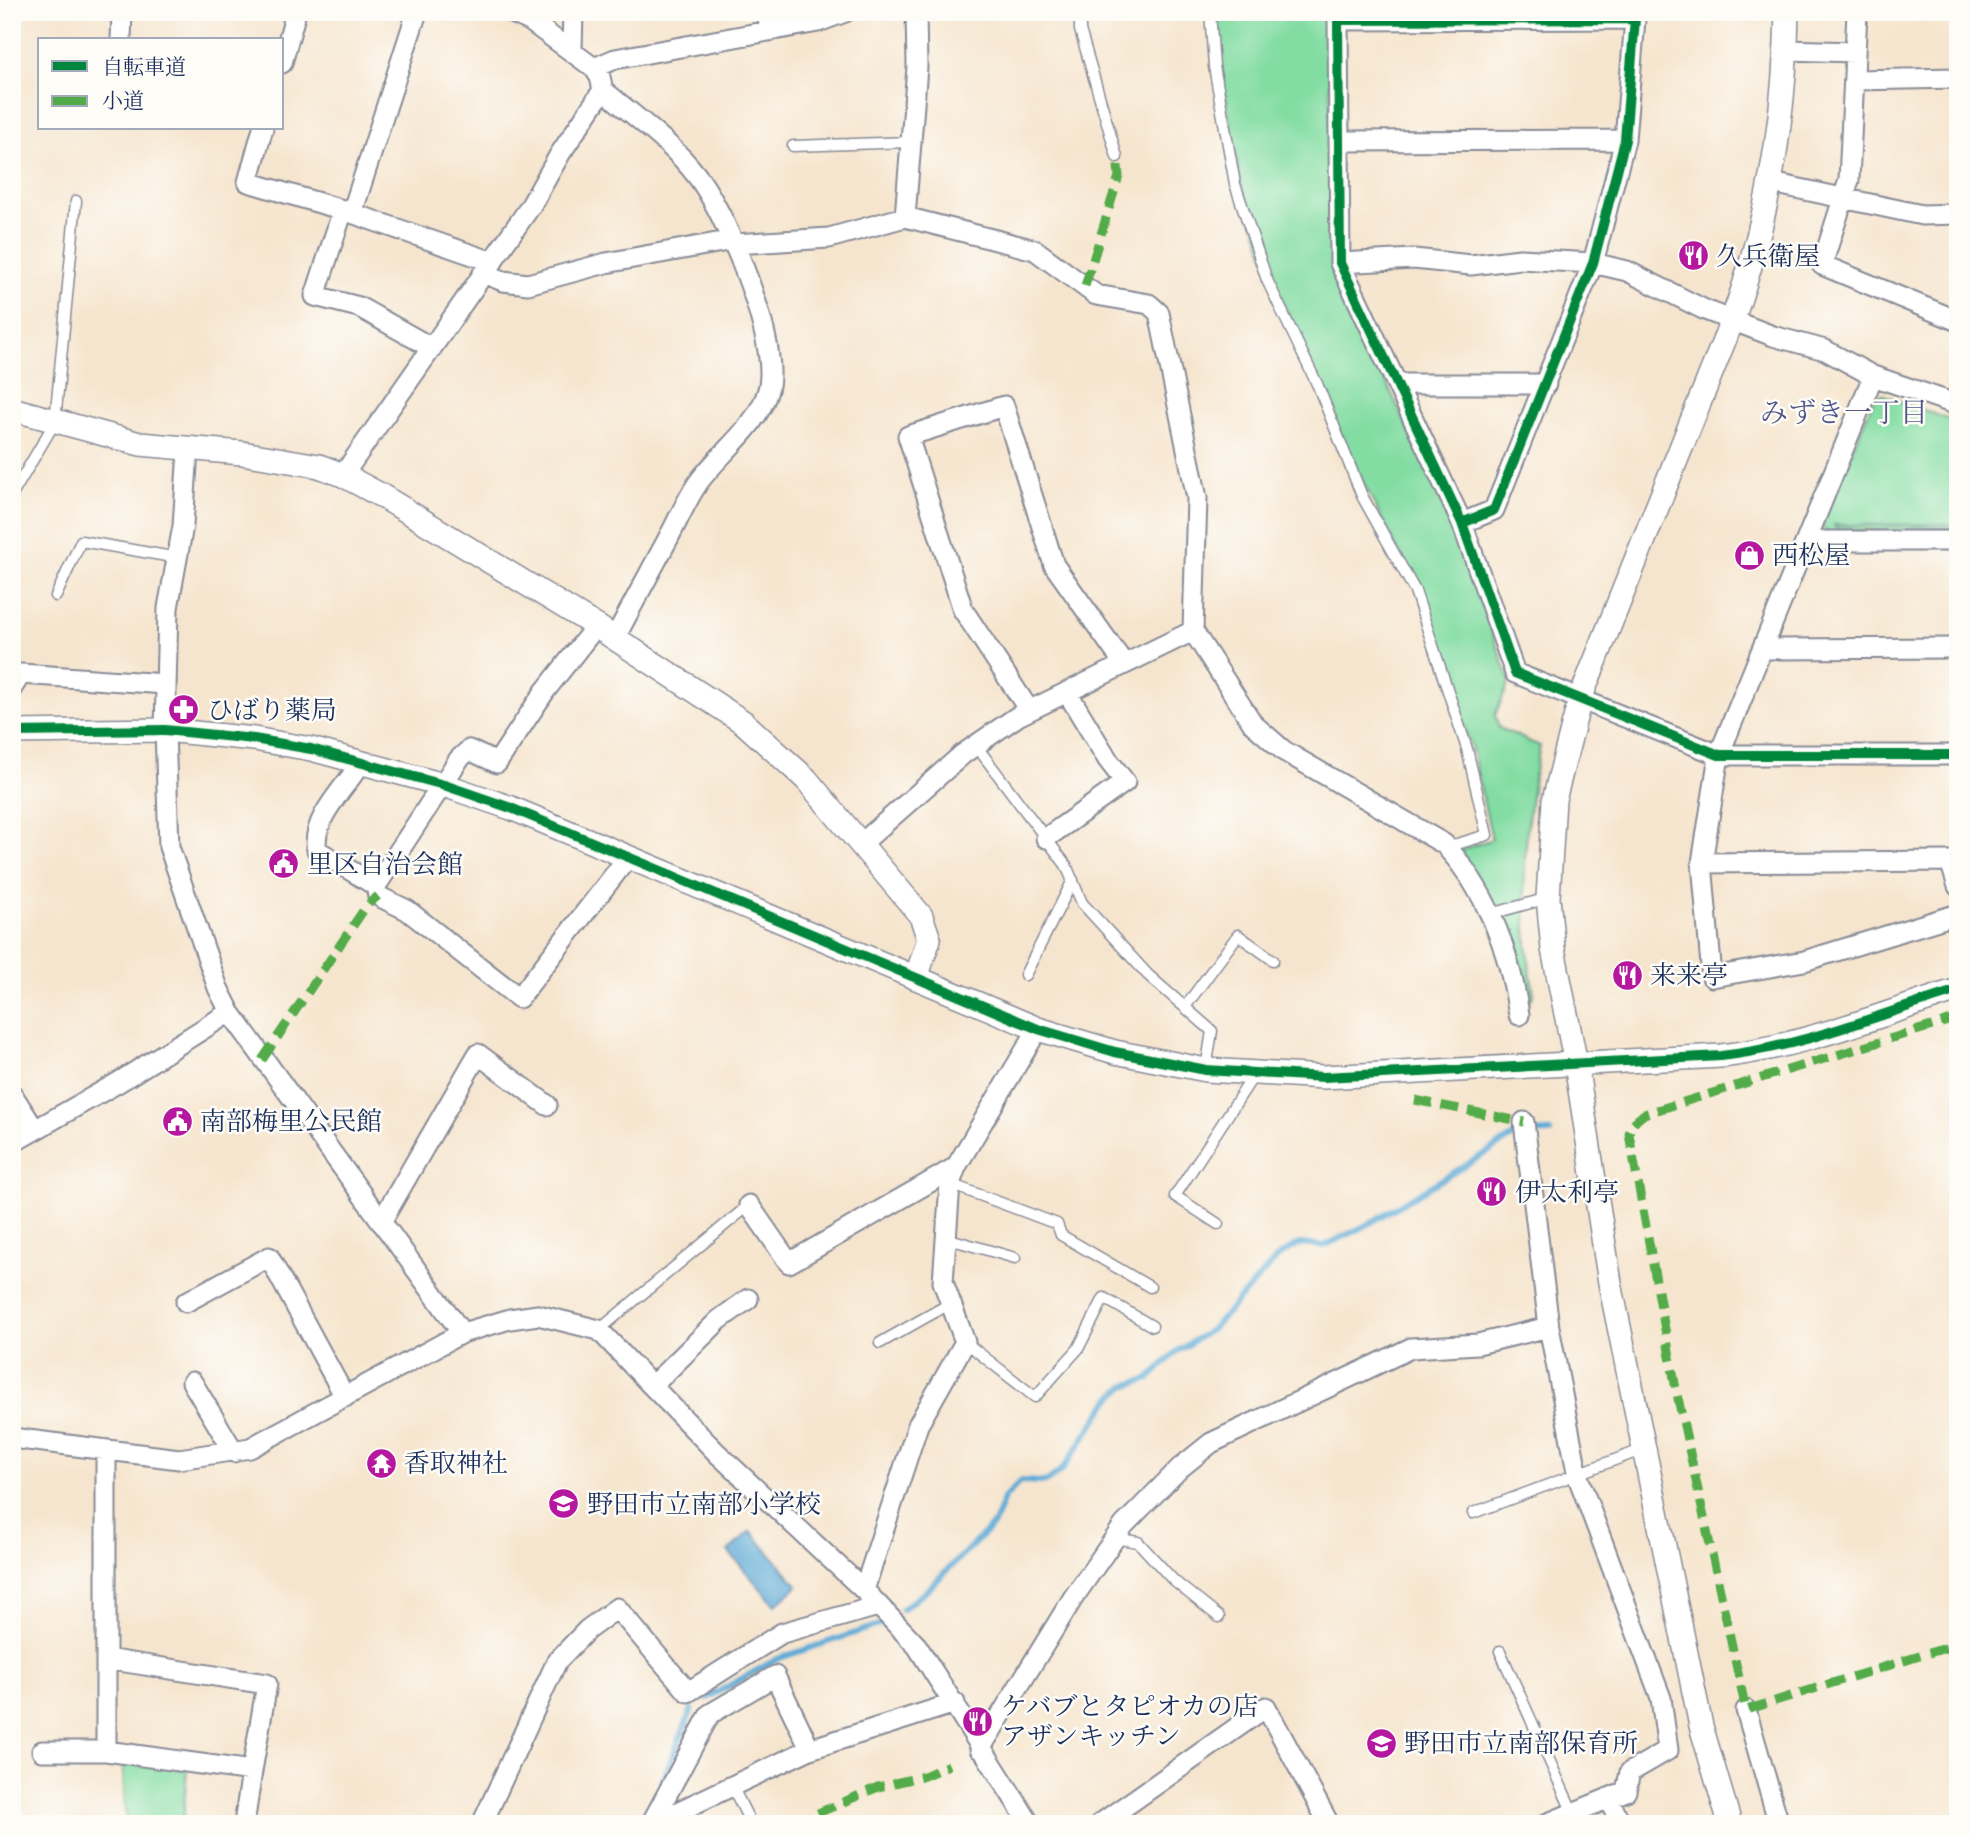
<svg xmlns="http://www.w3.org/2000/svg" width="1970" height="1836" viewBox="0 0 1970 1836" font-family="'IM FELL French Canon','Noto Serif JP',serif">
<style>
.green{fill:#83dda3;stroke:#4f8680;stroke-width:2}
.forest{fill:#6abc89;stroke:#427674;stroke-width:2}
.water{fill:#5daad6;stroke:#3c6c9a;stroke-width:2}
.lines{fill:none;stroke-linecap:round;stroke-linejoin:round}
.stream{stroke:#5daad6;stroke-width:6}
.service-casing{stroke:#888a96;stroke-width:13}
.minor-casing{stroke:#888a96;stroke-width:23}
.tertiary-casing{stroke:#888a96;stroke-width:26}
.service{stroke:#fff;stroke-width:10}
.minor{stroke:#fff;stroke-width:19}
.tertiary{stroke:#fff;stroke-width:23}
.quiet{stroke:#52ab49;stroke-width:9;stroke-dasharray:18 9;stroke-linecap:butt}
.cycleway-casing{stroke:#fdfcf7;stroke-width:15}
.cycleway{stroke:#00873e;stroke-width:10}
.labels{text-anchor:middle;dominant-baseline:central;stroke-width:5;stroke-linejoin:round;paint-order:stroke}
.poi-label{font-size:26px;fill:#1b2f5e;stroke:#fdfcf7;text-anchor:start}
.neighbourhood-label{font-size:28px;fill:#525789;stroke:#fdfcf7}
</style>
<rect width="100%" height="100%" fill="#fdfcf7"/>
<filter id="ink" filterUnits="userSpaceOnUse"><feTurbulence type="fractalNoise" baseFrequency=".0143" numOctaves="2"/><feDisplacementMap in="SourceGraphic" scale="14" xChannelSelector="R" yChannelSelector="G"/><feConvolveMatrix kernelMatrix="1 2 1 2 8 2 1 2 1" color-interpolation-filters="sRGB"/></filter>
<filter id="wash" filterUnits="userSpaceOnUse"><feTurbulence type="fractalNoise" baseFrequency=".00686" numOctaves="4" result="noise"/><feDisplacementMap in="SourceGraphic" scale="28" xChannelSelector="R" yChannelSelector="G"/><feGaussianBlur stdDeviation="1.57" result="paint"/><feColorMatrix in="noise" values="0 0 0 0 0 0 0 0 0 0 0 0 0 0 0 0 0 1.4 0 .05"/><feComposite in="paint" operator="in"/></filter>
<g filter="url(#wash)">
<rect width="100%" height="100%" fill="#f6e5ce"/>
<!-- green -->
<path class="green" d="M1214,12H1329L1332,266L1448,514L1510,681L1495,715L1499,728L1540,746C1522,829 1519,911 1534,995L1524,1008L1461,850L1492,839L1472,750L1422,598L1352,460L1274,282L1241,183L1218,56Z
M1881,394L1958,423V533L1826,532L1821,525L1874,398Z
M122,1757L187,1767L183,1824H126Z"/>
<!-- forest -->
<path class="forest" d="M1958,524V533L1838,532L1834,525Z"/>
<!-- water -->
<path class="water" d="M751,1531L798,1586L775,1605L728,1551Z"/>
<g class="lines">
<!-- stream -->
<path class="stream" d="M902,1609L924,1593L994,1524L1004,1498L1021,1481L1046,1482L1063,1469L1110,1399L1125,1386L1149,1379L1176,1352L1212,1329L1280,1255L1299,1244L1324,1246L1365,1226L1519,1133L1550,1132
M707,1698L777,1659L882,1624
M662,1783L692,1709"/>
</g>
</g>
<g filter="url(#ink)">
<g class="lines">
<defs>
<path id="service" d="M1080,12V30L1117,157
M1210,12L1214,66L1235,184L1267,280L1318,386L1362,496L1415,591L1467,749L1487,835L1447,847
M793,146L911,142
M12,495L55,422L76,201
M56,596L81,541L178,558
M977,747L1066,865L1082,903L1148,975L1212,1031L1206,1069
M1491,914L1548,898
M1025,975L1073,880
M1185,1007L1238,935L1273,960
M950,1184L1057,1224L1061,1235L1150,1287
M1218,1224L1175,1196L1254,1075
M946,1238L1015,1258
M599,1330L749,1205
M965,1342L1035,1397L1078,1349L1104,1298L1152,1326
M880,1343L951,1303
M1473,1513L1644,1449
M1115,1538L1138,1542L1174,1581L1219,1617
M1500,1651L1573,1813
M732,1786L751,1824"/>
<path id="minor" d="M767,12L770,31
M1857,12L1849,180L1822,265L1958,321
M121,40L122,12
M572,50L573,12
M1786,50L1855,52
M282,63L296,12
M594,68L615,59L818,22L845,12
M1854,80L1958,78
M603,90C634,116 672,143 697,176C726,213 781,344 768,390C758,427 719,453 698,483C687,499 679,518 670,535C652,569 633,603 615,638
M263,128L248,182L343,210L493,262
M1339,141L1625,140
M1772,183L1922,215L1958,214
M343,210L315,296L359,307L430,347
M352,213L417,12
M905,217L917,67L916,12
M735,244L829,238L905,217L1035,250L1096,295L1149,304L1159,313L1197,498L1193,631L1253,724L1284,751L1444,844C1488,892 1510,952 1519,1015
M1340,263L1414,259L1471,265L1520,259L1593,263L1627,271L1705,310L1773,336L1825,350L1873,376L1958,405
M483,273L503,281L528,284L606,263L733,240
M1873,376L1719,755L1702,863L1712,977L1804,961L1958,914
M1399,384H1546
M188,450L183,526L168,608L165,730L169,847L218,988L230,1012L462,1333
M343,475L530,207L560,154L603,90L600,77L594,68L530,21L510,12
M1462,523L1494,510L1593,263L1625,140L1635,19L1338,20L1340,263L1462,523L1515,673L1719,755H1958
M1806,541H1958
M596,626L545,691L497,763L469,750L459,759L376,886L378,896L407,910L519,998L628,857
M1763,649L1958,648
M12,688L21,674L165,684
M1029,710L963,610L908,436L1004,406L1054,565L1124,664
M362,762C346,786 310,820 317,850L376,886
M1046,838L1125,782L1108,760L1067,692
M862,843L963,754L1018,716L1193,631
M1702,863L1950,861L1958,886
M12,1094L35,1130
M1524,1122L1549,1327L1578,1477L1661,1698L1668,1750L1630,1772L1626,1791L1546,1824
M12,1143L119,1082L230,1012
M749,1205L789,1263L956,1167L1038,1029
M381,1222L478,1054L547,1105
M186,1302L269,1257L345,1397
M192,1382L234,1452
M652,1386L717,1453L864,1590L917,1646L1030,1824
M12,1438L179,1459L250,1448L462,1333L510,1319L538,1315L599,1330L652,1386L719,1320L748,1299
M864,1590L918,1425L965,1342L943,1282L950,1184L956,1167
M106,1659L267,1684L252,1771
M1746,1710L1779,1824
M980,1749L1073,1598L1124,1525L1180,1468L1211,1443L1411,1348L1478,1344L1549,1327
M42,1751H106L252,1771L244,1824
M106,1751V1450
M1608,1798L1621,1824
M482,1824L557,1661L587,1630L617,1608L688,1692L782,1633L878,1606
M651,1824L710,1714L775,1676L810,1749
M652,1824L810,1749L955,1703
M1100,1824L1266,1707L1329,1824"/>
<path id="tertiary" d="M12,409L140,444L242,453L319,466L343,475L382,496L596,626L743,722L806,779L921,916L929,939L916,978
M12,732L165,730L254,739L311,749L444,785L511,808L1038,1029L1115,1052L1206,1070L1324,1077L1721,1056C1802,1047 1881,1014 1958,990
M1730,1824L1701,1726L1610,1283L1576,1064L1553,949L1548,898L1554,800L1580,699L1732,321C1769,220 1785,119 1787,12"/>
</defs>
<!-- service casing -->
<use href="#service" class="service-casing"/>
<!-- minor casing -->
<use href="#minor" class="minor-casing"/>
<!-- tertiary casing -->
<use href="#tertiary" class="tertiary-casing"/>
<!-- service -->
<use href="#service" class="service"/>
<!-- minor -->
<use href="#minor" class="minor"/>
<!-- tertiary -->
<use href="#tertiary" class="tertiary"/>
<!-- quiet -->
<path class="quiet" d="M1085,286L1119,176L1117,157
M1958,1018L1644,1114L1631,1125L1629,1134L1676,1389L1746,1710L1958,1644
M262,1060L367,905L378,896
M1415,1100L1524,1122
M793,1824L878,1787L924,1776L949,1765"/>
<defs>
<path id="cycleway" d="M1462,523L1494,510L1593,263L1625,140L1635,19L1338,20L1340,263L1462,523L1515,673L1719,755H1958
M12,732L165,730L254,739L311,749L444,785L511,808L1038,1029L1115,1052L1206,1070L1324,1077L1721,1056C1802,1047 1881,1014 1958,990"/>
</defs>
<!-- cycleway casing -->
<use href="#cycleway" class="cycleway-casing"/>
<!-- cycleway -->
<use href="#cycleway" class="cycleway"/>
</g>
</g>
<!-- icons -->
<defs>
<symbol id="restaurant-disc" viewBox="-11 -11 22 22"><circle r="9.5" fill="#b5179e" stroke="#fdfcf7"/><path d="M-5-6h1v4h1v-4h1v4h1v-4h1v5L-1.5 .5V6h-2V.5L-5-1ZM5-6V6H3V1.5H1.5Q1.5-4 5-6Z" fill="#fff"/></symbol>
<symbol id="shop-disc" viewBox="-11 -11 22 22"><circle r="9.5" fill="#b5179e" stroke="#fdfcf7"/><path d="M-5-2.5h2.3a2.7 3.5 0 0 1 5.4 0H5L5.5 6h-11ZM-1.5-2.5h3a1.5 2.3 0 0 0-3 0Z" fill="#fff"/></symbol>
<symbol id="pharmacy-disc" viewBox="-11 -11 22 22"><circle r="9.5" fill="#b5179e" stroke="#fdfcf7"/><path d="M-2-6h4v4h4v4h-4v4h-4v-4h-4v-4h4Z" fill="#fff"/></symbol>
<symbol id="civic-disc" viewBox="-11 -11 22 22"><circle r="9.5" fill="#b5179e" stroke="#fdfcf7"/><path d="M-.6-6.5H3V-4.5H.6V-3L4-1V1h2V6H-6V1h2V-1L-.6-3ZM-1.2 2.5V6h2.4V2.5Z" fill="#fff"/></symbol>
<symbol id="temple-disc" viewBox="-11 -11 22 22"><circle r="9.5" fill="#b5179e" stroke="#fdfcf7"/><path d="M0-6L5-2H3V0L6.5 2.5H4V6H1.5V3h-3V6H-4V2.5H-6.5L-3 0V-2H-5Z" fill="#fff"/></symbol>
<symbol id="school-disc" viewBox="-11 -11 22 22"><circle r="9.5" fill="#b5179e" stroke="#fdfcf7"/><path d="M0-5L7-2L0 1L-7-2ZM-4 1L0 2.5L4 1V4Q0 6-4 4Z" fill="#fff"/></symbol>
</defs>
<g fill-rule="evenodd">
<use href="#restaurant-disc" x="1676" y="238" width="35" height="35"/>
<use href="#shop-disc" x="1732" y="538" width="35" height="35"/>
<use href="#pharmacy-disc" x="166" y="692" width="35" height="35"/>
<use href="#civic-disc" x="266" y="846" width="35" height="35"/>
<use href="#restaurant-disc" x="1610" y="958" width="35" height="35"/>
<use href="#civic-disc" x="160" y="1104" width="35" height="35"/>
<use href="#restaurant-disc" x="1474" y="1174" width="35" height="35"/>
<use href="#temple-disc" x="364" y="1446" width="35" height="35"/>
<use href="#school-disc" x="546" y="1486" width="35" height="35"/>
<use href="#restaurant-disc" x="960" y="1704" width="35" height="35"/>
<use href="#school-disc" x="1364" y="1726" width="35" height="35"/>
</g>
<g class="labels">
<!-- poi labels -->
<g class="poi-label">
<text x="1716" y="256">久兵衛屋</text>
<text x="1772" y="555">西松屋</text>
<text x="207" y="710">ひばり薬局</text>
<text x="307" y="864">里区自治会館</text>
<text x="1650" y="975">来来亭</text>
<text x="200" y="1121">南部梅里公民館</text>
<text x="1515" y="1192">伊太利亭</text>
<text x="404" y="1463">香取神社</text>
<text x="587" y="1504">野田市立南部小学校</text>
<text x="1001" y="1706">ケバブとタピオカの店<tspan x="1001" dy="30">アザンキッチン</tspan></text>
<text x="1404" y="1743">野田市立南部保育所</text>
</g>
<!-- neighbourhood labels -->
<g class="neighbourhood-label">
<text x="1844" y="412">みずき一丁目</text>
</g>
</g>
<!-- margin -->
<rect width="1970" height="1836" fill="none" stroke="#fdfcf7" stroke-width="42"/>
<!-- legend -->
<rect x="38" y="38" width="245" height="91" fill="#fdfcf7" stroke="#a3aaba" stroke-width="2"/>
<rect x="52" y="61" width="35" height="10" fill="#00873e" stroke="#a3aaba" stroke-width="2"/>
<text x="102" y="74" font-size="21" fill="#1b2f5e">自転車道</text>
<rect x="52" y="96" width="35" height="10" fill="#52ab49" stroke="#a3aaba" stroke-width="2"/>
<text x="102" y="108" font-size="21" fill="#1b2f5e">小道</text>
</svg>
